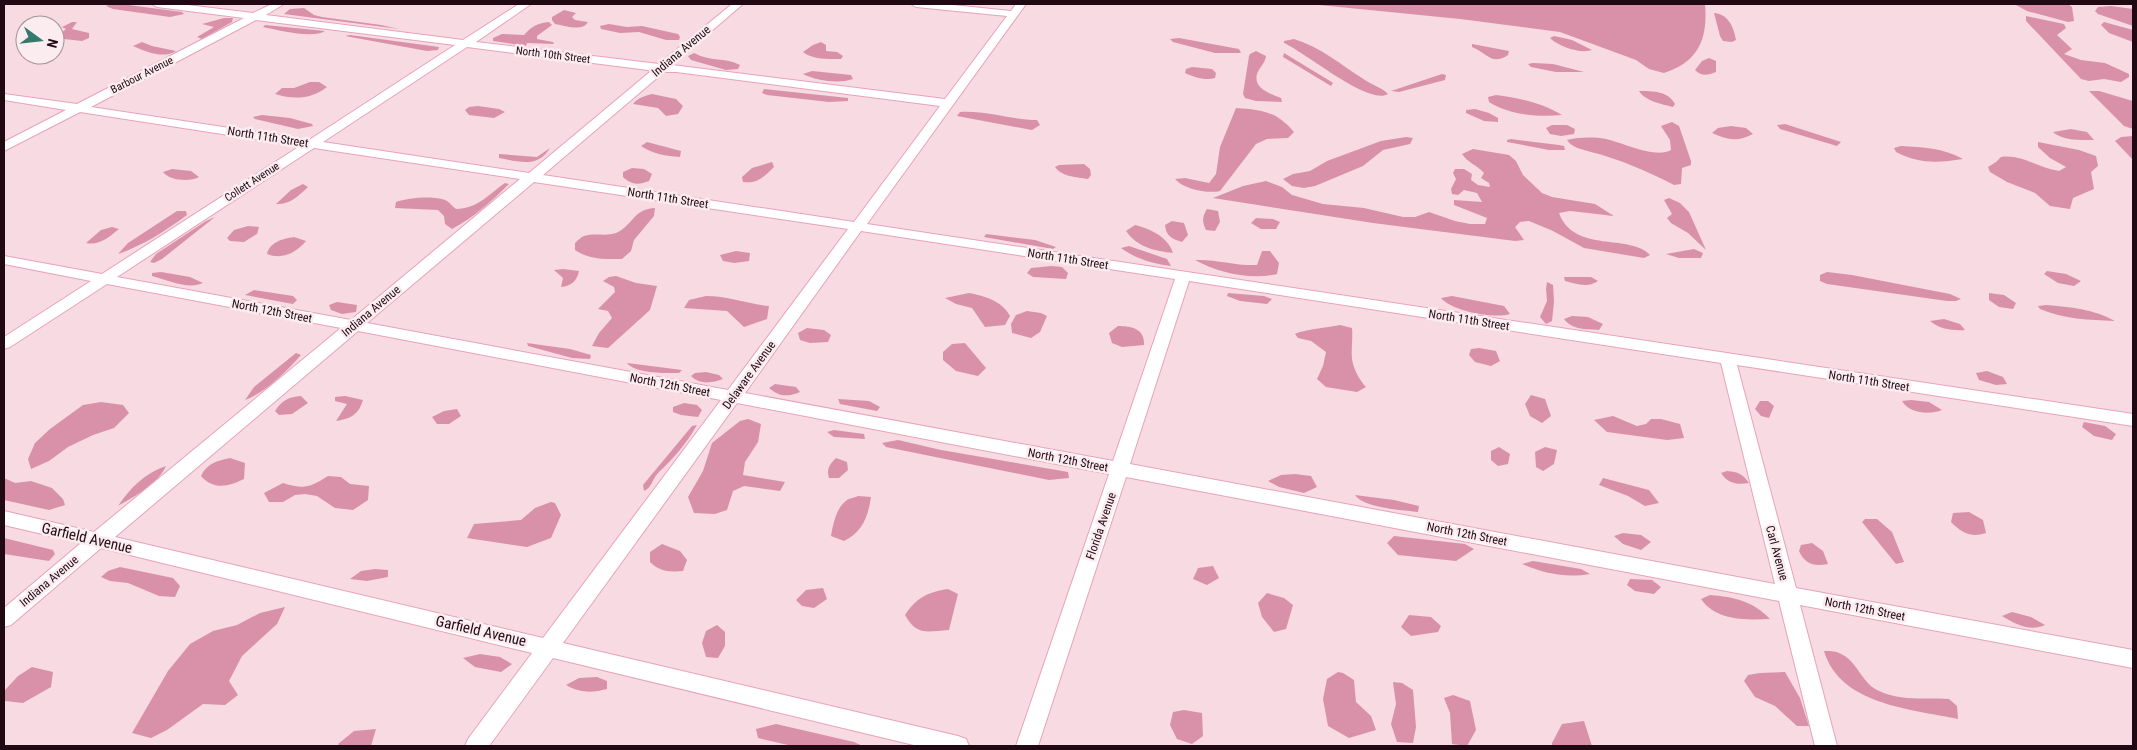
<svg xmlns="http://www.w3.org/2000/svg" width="2137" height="750" viewBox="0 0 2137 750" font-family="'Roboto Condensed',sans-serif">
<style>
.forest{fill:#d991a9}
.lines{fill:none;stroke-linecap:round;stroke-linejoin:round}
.street-casing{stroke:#e8a2ba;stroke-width:2}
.street{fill:#fff;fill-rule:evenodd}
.labels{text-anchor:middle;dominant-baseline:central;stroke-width:5;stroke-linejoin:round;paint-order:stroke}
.far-street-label{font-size:11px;fill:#210913;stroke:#fbecf0}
.street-label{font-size:12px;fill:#210913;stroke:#fbecf0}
.near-street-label{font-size:15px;fill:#210913;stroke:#fbecf0}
</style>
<rect width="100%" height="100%" fill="#f8dae3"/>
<!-- forest -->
<path class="forest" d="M110,4H121L182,12L184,14L170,17L113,9L106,6Z
M1309,4H1705C1708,38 1699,62 1664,73L1649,69L1636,60L1560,32L1460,19Z
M2014,4H2068L2072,7L2074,21L2068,22L2027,11Z
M2111,6L2133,9V26L2098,14L2095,11L2098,7Z
M304,8L314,15L322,17L381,25L399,29L284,14L290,9Z
M564,10L576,13L572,17L575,20L588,22C582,32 566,26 555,24L552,20V17Z
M1714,13C1728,14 1734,27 1736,40L1732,42L1723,41L1720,36Z
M2026,16L2064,24L2066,28L2057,35L2072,49L2064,54L2081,60L2105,63L2129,74V77L2121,82L2104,79L2089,81L2081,79L2026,21Z
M224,18H233L232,22L202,39L197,37L214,27L202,24Z
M72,22H77L72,29L89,33V38L82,41L55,38L66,29L62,27Z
M549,22L552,25L537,36V39L553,42L554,44L527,43L526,46L493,41V38L502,34L524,35C532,26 538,23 549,22Z
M2104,22L2133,30V42L2109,33L2101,25Z
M609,24L627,27L642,26L678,34L680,37L679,40H666L639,32L620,33L601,29L600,26Z
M265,25L325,31C313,39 278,30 263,27Z
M350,35L439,47L438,50L427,51L345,36Z
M1554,36L1572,40L1592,50C1581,54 1559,47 1550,38Z
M1179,38L1239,49L1241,53H1215L1173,42L1170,39Z
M1294,39C1321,47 1341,65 1365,80C1372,85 1383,88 1388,94C1369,106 1305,52 1284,43V41Z
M142,42L152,46L176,51C164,59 146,52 133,46Z
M821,42L826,45V51L837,52L843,56L841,59C829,59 813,60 803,52L813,45Z
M1472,44L1509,51L1508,55C1492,66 1487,53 1472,47Z
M1256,51L1266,56C1265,64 1260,66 1257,74C1253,89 1271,94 1281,98L1282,102L1256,101L1245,98L1243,94L1249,56L1250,54Z
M694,53C710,62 725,57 740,65L738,69L726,70L691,60L688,56Z
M1284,53L1330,81L1333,83L1331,86L1283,57Z
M1709,58L1716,61V72C1708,75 1702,77 1695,70L1702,61Z
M1533,63L1553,64L1584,72H1556L1531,67L1528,64Z
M1192,67L1212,69L1216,73L1215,78C1205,81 1194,77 1185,73L1186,69Z
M812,71L851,75L853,79C839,84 817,81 803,74Z
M1442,74L1446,75L1445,80L1399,92L1391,91Z
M310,82H319L327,87C312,99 294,100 275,94L282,88H294Z
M764,89L848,98V101L829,102L767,95L762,93Z
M1639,91C1653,91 1668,91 1675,104L1673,107C1662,104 1645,101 1639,91Z
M2089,91H2099L2133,101V129L2124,126Z
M652,94L676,99L683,106L678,114L666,116L658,108L633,104C637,98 645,96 652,94Z
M1496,95C1519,98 1543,103 1562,115C1538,117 1509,115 1489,102L1488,97Z
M478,106L499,109L505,112L494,118L469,115L465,110L469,107Z
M1236,108C1262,110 1276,111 1294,132L1288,138L1267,139L1256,144L1220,191C1208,194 1183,189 1175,179L1185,178L1209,183L1216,174L1220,147Z
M1475,109L1489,113L1498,118V122L1484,121L1466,113V110Z
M960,112C986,110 1011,120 1037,120L1040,125L1032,130L957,116Z
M262,115L290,118L312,124L313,126L298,129L255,119L253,117Z
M1672,122L1679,126L1691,161V165L1682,168L1681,184L1674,185C1647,171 1619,159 1591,152C1582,149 1572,148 1567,140C1581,137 1593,137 1606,139C1624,143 1656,159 1671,150L1670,140L1661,126Z
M1785,124L1835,140L1841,142L1837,146L1780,129L1777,125Z
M1552,125H1567L1575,129L1574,134L1561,136L1550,134L1546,128Z
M1731,126L1746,128L1753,134C1738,142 1727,140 1712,133L1718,128Z
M2071,129L2087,132L2094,140C2080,140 2063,141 2053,132Z
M2133,136V160L2115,141L2121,137Z
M1406,137L1413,138L1410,144L1383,150L1363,166L1315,186L1304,188L1292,186L1283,179L1293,174L1310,171L1327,161L1381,141Z
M1511,139L1559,145L1564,146L1565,150H1549L1507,142V140Z
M647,142L681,151L680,157C666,156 653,154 641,146Z
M2038,142L2079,150L2096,156L2098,166L2091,172L2094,189L2073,198L2070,209L2050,206L2035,193L2007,182L1990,172L1988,167L1996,162L2001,157C2022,154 2038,168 2059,171L2066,167L2050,158L2038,147Z
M1901,146C1923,147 1943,148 1963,159C1938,163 1919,164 1896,152L1894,148Z
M550,148C538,168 520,162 499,158V154L537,157Z
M1473,149L1509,155L1516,161L1523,175L1542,193L1552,197L1595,204L1614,216L1570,211L1559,213C1574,254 1630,233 1650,255L1644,258L1584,248L1553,231L1529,221L1520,222L1515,227L1524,240L1515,241L1373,223L1213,198L1243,186L1266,181L1282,187L1292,195L1323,204L1364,208L1403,217H1415L1429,212L1455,221L1470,224H1485L1487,218L1454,205V200L1482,202L1477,193L1464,190L1458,195L1452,194L1451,189L1456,179L1453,173L1455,169H1464L1472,174L1471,180L1478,185L1490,187L1489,183L1481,178L1484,173C1477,165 1468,163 1462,154Z
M772,162L774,167C764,177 757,184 743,182L742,177L752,168Z
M1084,164L1090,169L1091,175L1088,179C1077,177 1062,177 1055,167L1059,165Z
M632,168L644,169L652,174L649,181C638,185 632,185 623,177V172Z
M172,169L191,171L199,177C190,182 170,181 163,172Z
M505,183L509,184C492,201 473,218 452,229L445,224L444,216L438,210L395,208L396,202C408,198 435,195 447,201C450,203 453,207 456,209C477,209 489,194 505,183Z
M303,184L308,187C298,196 290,205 276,204L291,190Z
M1669,198L1680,203L1689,212L1706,250L1688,233L1671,223L1667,218L1672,214L1664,200Z
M655,208L654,216L634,240L631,251L622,259C605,259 590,260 575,250V243C577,241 581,237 584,236C596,232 608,238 620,231C634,222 635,209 655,208Z
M1207,209L1218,211L1220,222L1215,231L1206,230C1202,222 1202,217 1207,209Z
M177,211H186L187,215C165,231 144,245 118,254L128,243Z
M215,217L162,259L154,263L150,262L156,254L206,221Z
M1256,218L1273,219L1280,222L1276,229H1261L1251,223Z
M1172,221L1184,223L1188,235L1182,242C1172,239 1166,236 1165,225Z
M1135,225C1151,229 1168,237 1173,253C1155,251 1137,247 1126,231Z
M248,226L259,227L257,234L244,242L230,241L227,238L234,230Z
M112,227L119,229C109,237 99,246 86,243L101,230Z
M986,234L1035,240L1056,247L1053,249L984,237Z
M294,237L306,241C296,253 282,260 267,254C270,242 282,239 294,237Z
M1129,246L1167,259L1171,266C1154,264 1136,259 1121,248Z
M1694,249L1703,253L1701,258H1679L1666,254Z
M736,251L750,253L749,261L734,263L723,261L720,255Z
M1262,251H1270L1279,263L1277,274C1250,280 1219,273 1195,260C1216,259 1236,266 1257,265Z
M1051,266L1062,267L1068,273L1066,279L1033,277L1027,273L1031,268Z
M563,269L579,271C577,281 571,286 561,287L563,278L554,270Z
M2047,271L2066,274L2081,281L2074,286L2058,283L2044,274Z
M161,272L190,277L203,283C188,290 167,280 152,276V273Z
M1827,272L1852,275L1950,294L1961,299L1956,301H1947L1827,284L1820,281V275Z
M616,276L636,283L657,286L650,310L608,348L592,346L599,333L612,318L608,311L598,309L615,292L614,287L603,281L609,277Z
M1564,277H1591L1598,281C1589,288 1575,284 1565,281Z
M1547,282L1553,285L1554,302L1552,321L1546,324L1540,317L1547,301L1546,289Z
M254,290L293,296L297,300L293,304L245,295Z
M969,293C985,296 1002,301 1010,316L1005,325L985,327L972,308L956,304L945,298Z
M1228,293L1264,296L1272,299L1267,304L1240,301L1227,296Z
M1989,293L2004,295L2016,303L2013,309L1999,307L1989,300Z
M706,296C728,296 748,304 769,306L767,319L744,327L727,311L684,308L689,300Z
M1452,296L1504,306L1510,314C1493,319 1452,311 1441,298Z
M337,302L357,305L356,312L342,314L331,310L329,305Z
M2046,305C2070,307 2094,309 2115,321C2090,320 2063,319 2040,309L2038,306Z
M1027,311L1041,313L1047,316L1040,332L1031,338L1012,333L1011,324L1016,315Z
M1572,316L1588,317L1603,324L1599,330C1586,329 1572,330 1564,319Z
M1944,319L1960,324L1965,330C1953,331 1939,329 1930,321Z
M1340,325L1352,328C1353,339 1351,349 1352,359C1353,368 1360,381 1366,387L1357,392L1326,387L1317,379L1323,366L1326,352L1311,341L1298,338L1295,334C1302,330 1330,327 1340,325Z
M1118,326C1132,326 1145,329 1144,345L1122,347L1112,343L1109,333Z
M807,328L824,330L831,335L828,342L810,343L800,340L798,333Z
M527,343L570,349L591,355L590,359L572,358L528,346Z
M965,343L986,368L978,376L956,371L943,360V352L952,344Z
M1479,348L1496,351L1500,361L1491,366L1475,362L1469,355L1471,349Z
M296,353L301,355C286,372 266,392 245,400L254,387Z
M627,363L682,370L679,373C666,373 636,374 627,363Z
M1987,371L2003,377L2007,384L1996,385L1979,380L1976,373Z
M706,372L719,375L723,379C712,383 700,385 691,376L695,373Z
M775,384L796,387L800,392C788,397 779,397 769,388Z
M1531,395L1545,399L1551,416L1542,423L1530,416L1525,404Z
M301,396L308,403L292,414L279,415L275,411C282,400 289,397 301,396Z
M345,396L363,400C359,414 351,419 336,421L347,404L335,401V397Z
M838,399L869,401L880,407L877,411L840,404Z
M1911,400L1929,402L1942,410C1930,415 1910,414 1902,401Z
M1760,401H1768L1774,406L1769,418L1761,416L1755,409Z
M101,402L123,405L129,413L114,428L93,435L68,447L49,461L31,469L28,459L35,443L50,429L83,405Z
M684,403L697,405L702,410L698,417L681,415L673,412V407Z
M457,409L461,416L449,424H437L432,417L444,411Z
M1613,416L1637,426L1646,424L1651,419H1661L1680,424L1684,438L1667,440L1607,432L1594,420Z
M748,419L761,424L758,442L745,462L743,475L785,482L780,491L744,486L733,491L727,510L715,514L694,513L688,497L703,471L712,443L740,421Z
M2084,422L2105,426L2116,434L2112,440L2094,436L2082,427Z
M697,425C687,443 674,458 659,472C652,478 653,487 644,491L643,485L692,426Z
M834,430L864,434L865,439L834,437L827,432Z
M898,440L941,450L1068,472L1069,478L1049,480L886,447L882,443Z
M1499,447L1510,454L1508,464L1498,466L1491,460V451Z
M1545,447L1557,450L1554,464L1543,471L1536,467L1535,452Z
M230,458L245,463L244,479C230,486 214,491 201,476C207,463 217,461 230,458Z
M836,458L847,462L848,470L839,478H829C826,469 830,464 836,458Z
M166,466C158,484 135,496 118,506C130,488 145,473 166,466Z
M1727,471C1738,472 1743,474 1749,483C1738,485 1728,484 1721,473Z
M1295,474L1311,476L1317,487L1304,493L1279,487L1268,481L1281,475Z
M328,476L341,477L350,484L369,486L368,500L353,510L335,508L317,496L305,494L295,495L283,502H269L264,493L283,483C305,490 310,487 328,476Z
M4,478L15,483L31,481L52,488L63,499L65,505L49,510L4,500Z
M1603,478L1649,490L1659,503L1645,506L1628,496L1599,485Z
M1355,495L1394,500L1419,506L1418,512C1402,510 1364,508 1355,495Z
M858,496L871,497C868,516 863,532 844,541L831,536C833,525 836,508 846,501C848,498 854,498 858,496Z
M551,502L555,503L561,515L551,538L527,547L467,538L474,524L521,520L535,508Z
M1969,512L1983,520L1986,533C1971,538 1962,533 1951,522L1953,513Z
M1865,519H1877L1892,532L1904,562L1896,564L1862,522Z
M1623,533L1641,535L1651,542L1641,550L1623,544L1614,536Z
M1394,536L1465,544L1474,549L1456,561L1398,555L1387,543Z
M4,538L53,550L55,554L49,561L4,554Z
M1812,543L1823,551L1828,564C1814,567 1805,564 1799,551L1801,545Z
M662,544L680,551L687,560L683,571C670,572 660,572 650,562V552Z
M1533,561L1581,569L1590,574C1566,578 1545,574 1522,564Z
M1213,566L1219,578L1207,585L1193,579L1198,568Z
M120,567L173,578L180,586L175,597L159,596L128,583L110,581L101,577L108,571Z
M375,569L388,570V577L367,581L350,579L361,571Z
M1630,579L1652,580L1661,587L1654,594L1635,591L1627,585Z
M823,588L827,599L814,608L802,606L796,600L806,590Z
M948,589L958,594L949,630C928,631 917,637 905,615C916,598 928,592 948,589Z
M1267,593L1284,598L1293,605L1286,629L1274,632L1262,617L1258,603Z
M1710,595C1734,597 1753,601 1770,619C1746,620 1716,621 1701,599Z
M285,607L277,624L242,656L229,681L238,695L225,705L203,704L167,730L151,738L132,733L168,671L190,644L213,631L237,625L260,613Z
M2012,612L2031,617L2045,625C2030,632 2015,624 2002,616Z
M1409,615L1431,617L1441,626L1438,632L1411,636L1401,627Z
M717,625L725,632V646L718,658L706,657L702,643L706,631Z
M1824,651C1828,651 1835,651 1839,653C1857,660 1861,682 1877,690C1902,702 1923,697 1949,699L1957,706L1958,719C1911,709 1840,705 1824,651Z
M480,654L500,657L512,664L501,672L475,667L463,658Z
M32,667L53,672L51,687L23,703L5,701V690L18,676Z
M1338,672L1343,673L1354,680L1356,702L1371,716L1376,730L1349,738L1328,726L1323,699L1327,679Z
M1785,672L1800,698L1809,726H1797L1775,706L1755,697L1744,681L1748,675L1760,673Z
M597,677L607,681V689C592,693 580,693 566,685L579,678Z
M1393,682L1402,683L1413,690L1416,727L1413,743L1397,742L1391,724L1396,704Z
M1453,695L1470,701L1476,730L1467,746L1452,744L1450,713L1444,698Z
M1184,710L1202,713L1203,736L1192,744L1177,739L1170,725L1173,712Z
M1584,721L1592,746H1552V743L1562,724Z
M776,724L854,742L863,746H792L758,738L756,729Z
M376,729L371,746H340L338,744L354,731Z"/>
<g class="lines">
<defs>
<path id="street" d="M152,4H179L253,13L272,4H284L266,15L463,40L519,4H531L476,42L659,64L732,4H743L672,65L945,99L1007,16L916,7L911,4H943L1011,11L1016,4H1026L867,224L2133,414V426L1737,365L1796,588L2133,650V668L1800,605L1837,746H1815L1779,601L1126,477L1038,746H1016L1109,474L737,403L563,643L958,736L966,739L969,746H918L553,658L489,746H465L468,739L532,653L101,548L11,625L4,627V608L81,543L4,525V511L94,532L341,328L107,284L10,347L4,349V337L91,281L4,264V256L102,274L300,146L80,112L4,151V142L66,110L4,100V94L77,104L244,18L157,7ZM256,20L455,45L309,140L91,107ZM467,47L648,70L651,71L529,173L323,142ZM664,72H676L940,106L854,222L543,175ZM314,148L520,179L351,320L117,277ZM534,182L848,229L728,390L367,323ZM861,231L1175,279L1113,461L745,393ZM1189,281L1721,363L1775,584L1130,464ZM358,331L721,400L543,638L115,537Z"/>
</defs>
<!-- street casing -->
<use href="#street" class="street-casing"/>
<!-- street -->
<use href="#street" class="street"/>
</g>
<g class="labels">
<!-- far-street labels -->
<g class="far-street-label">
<text transform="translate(553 55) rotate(7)">North 10th Street</text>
<text transform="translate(142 75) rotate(-27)">Barbour Avenue</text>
<text transform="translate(252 182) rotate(-33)">Collett Avenue</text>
</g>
<!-- street labels -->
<g class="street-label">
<text transform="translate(681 51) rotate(-40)">Indiana Avenue</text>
<text transform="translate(268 137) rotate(9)">North 11th Street</text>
<text transform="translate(668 198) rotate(9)">North 11th Street</text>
<text transform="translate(1068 259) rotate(9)">North 11th Street</text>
<text transform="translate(272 311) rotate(11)">North 12th Street</text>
<text transform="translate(371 311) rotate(-40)">Indiana Avenue</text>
<text transform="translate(1469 320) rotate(9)">North 11th Street</text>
<text transform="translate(749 375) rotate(-54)">Delaware Avenue</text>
<text transform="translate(1869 381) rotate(9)">North 11th Street</text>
<text transform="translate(670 385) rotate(11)">North 12th Street</text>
<text transform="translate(1068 460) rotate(11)">North 12th Street</text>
<text transform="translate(1101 526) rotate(-71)">Florida Avenue</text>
<text transform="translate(1467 534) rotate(11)">North 12th Street</text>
<text transform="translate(1777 553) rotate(75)">Carl Avenue</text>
<text transform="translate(49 581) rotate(-40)">Indiana Avenue</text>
<text transform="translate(1865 609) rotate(11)">North 12th Street</text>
</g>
<!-- near-street labels -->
<g class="near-street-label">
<text transform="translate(87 538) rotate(13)">Garfield Avenue</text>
<text transform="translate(481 631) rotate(13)">Garfield Avenue</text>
</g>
</g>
<!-- border -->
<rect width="2137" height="750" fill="none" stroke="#210913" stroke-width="10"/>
<!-- north arrow -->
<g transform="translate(40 40) rotate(105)"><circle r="24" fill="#fbecf0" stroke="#a49198"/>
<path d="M0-4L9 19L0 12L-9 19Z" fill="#36796b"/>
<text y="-8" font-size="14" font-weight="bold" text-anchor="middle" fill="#210913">N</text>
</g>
</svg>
